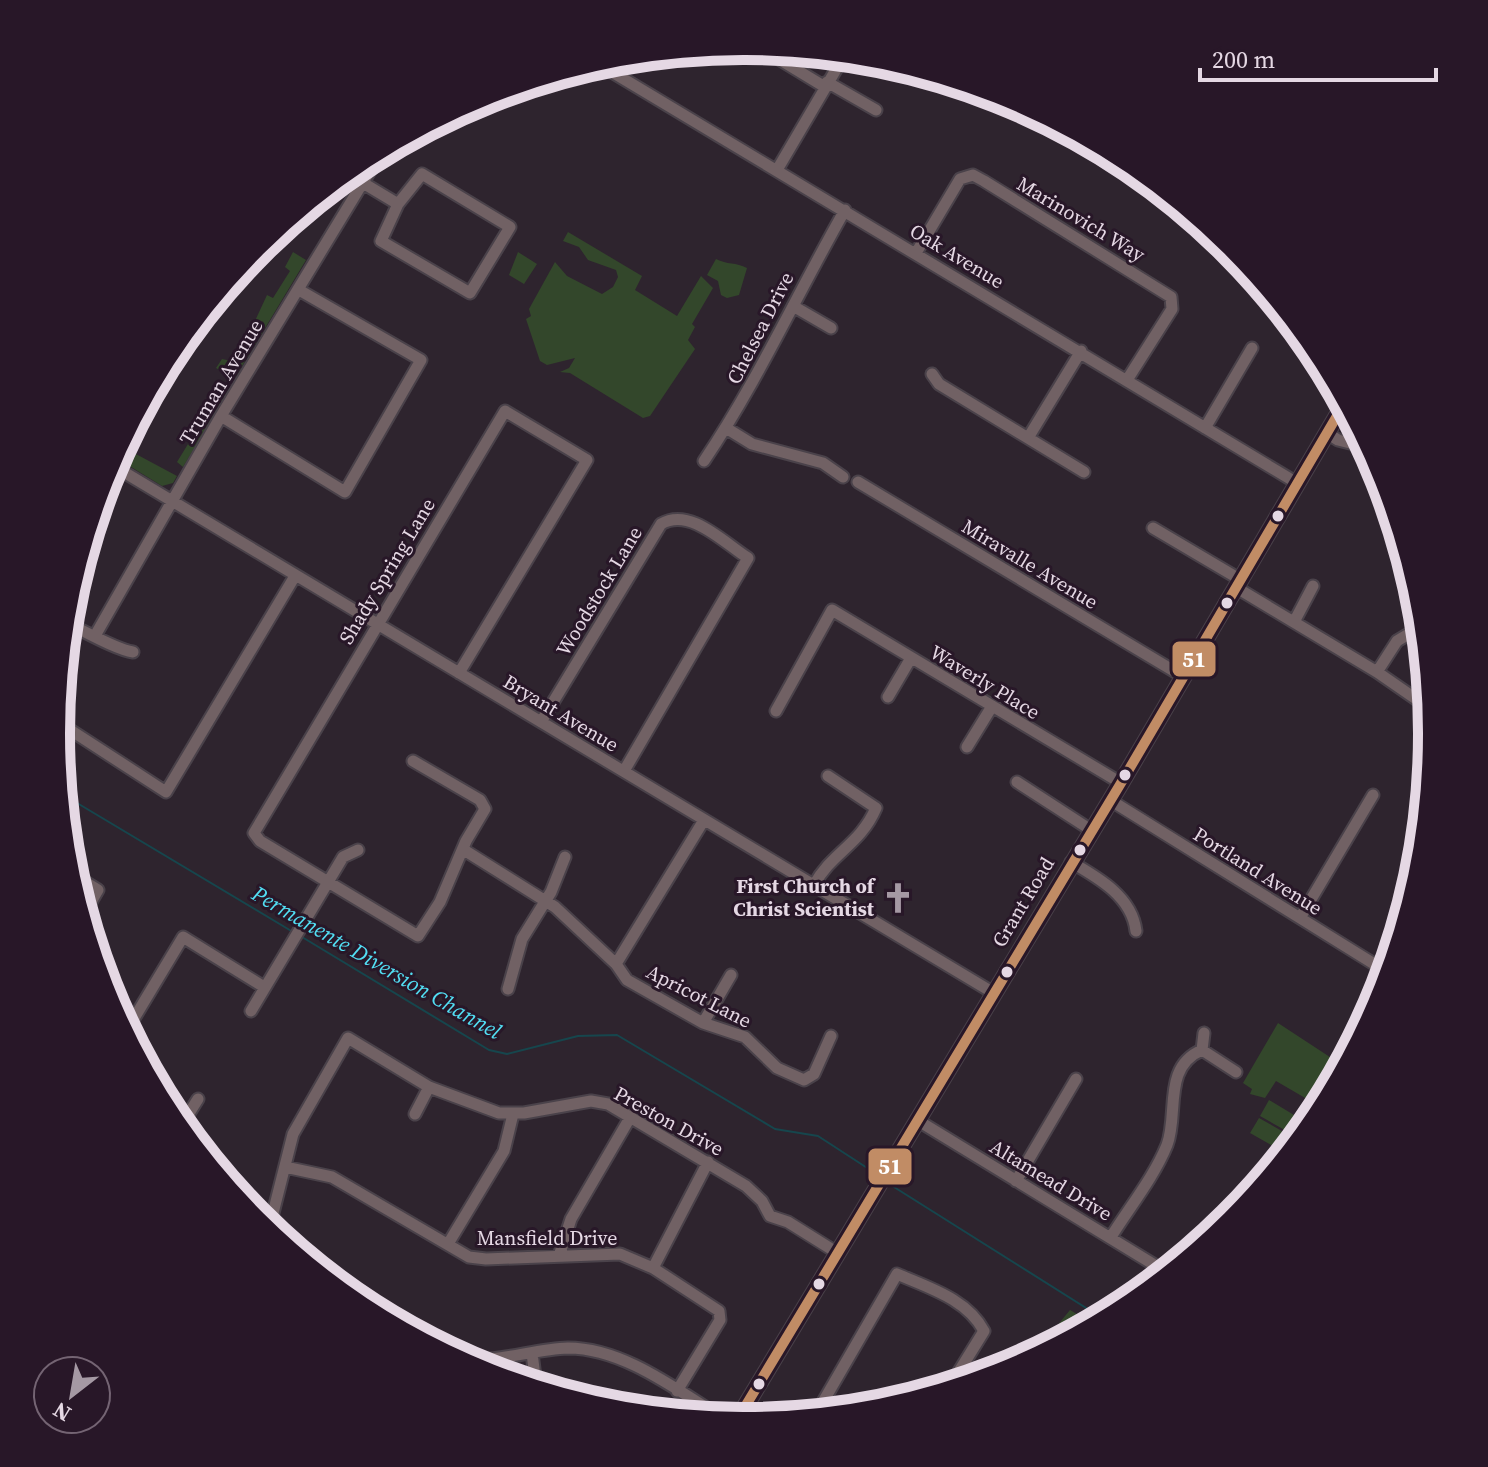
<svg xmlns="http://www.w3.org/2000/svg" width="1488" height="1467" viewBox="0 0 1488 1467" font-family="'Source Serif 4',serif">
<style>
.green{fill:#33472b}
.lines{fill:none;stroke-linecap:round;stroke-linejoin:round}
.stream{stroke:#16464d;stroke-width:2}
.minor-casing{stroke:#4a424a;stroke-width:15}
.major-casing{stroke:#4a424a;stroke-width:18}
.minor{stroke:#716164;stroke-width:11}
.major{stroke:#746066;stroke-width:14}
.bus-1-casing{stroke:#281728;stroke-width:16}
.bus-1{stroke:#c18c65;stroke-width:10}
.bus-dot{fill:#e5d8e4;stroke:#281728;stroke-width:3}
.labels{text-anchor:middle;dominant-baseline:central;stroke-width:6;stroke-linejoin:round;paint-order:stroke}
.street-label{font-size:20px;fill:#e5d8e4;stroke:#281728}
.poi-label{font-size:20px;font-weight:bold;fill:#e5d8e4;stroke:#281728;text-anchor:end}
.water-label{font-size:22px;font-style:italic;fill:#52def3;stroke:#281728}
.rim{fill:none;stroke:#e5d8e4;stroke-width:10}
.line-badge{stroke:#281728;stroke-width:3}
.badge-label{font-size:22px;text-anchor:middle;font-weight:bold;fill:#fff}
</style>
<rect width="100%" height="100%" fill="#2e242e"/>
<!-- green -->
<path class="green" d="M568,232L642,276L635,290L677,316L701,276L713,288L692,324L695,327L688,340L695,349L650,416L643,418L570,373L560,372L569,368L575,358L547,365L540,361L526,319L531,316L529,309L555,262L567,276L602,294L613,287L618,277L616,270L588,260L579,247L563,241Z
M293,252L306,260L235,378L216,368L222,359L236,362L267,295L273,298L290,271L285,267Z
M518,252L537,264L524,284L509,275Z
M716,259C727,265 736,262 747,268L739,295L727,298L721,295L718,281L707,275Z
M223,387L229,390L183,467L177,462Z
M133,447L134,453L177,476L173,483L162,486L123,462Z
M1278,1023L1336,1061L1312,1102L1276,1081L1265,1098L1250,1094L1252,1089L1243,1083Z
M1269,1100L1299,1118L1290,1133L1260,1116Z
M1259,1118L1289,1135L1280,1150L1250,1133Z
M1070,1310L1092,1323L1033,1355Z"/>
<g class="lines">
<!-- stream -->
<path class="stream" d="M62,794L293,932
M302,937L489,1050L507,1054L578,1036L617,1035L775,1129L818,1136L878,1175
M886,1182L1102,1318"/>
<defs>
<path id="minor" d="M759,47L825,87
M597,63L1297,483
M827,82L876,110
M777,170L844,56
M422,174L510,227L470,293L381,241L398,204Z
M363,183L398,204
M916,253L960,179L973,175L984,181L1171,297L1172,309L1127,380
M793,306L831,328
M932,374L939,384L1084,472
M221,416L345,492L421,360L299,290
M726,428L752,444L823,463L843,477
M1205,428L1252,348
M1327,433L1338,440L1366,447
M1028,438L1081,351
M704,461C758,381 797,294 845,210
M112,465L992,992
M858,482L1184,677
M1153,528L1241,580
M1237,588L1377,672L1429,708
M1294,622L1313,586
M67,623C84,631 117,650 133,652
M96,634L221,416L382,151
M1377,672L1397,641L1407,635
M888,697L911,658
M776,711L832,610L1121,783
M58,722L166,792L295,576
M541,722L661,524C690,507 723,542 748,558L624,771
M967,747L991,708
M413,761L480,800L485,809L466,841L440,902L418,936L260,841L254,833L505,411L587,460L459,673
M1017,782L1091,830
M1110,800L1387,972
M464,850L555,907L616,964L627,980L703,1023L745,1037L777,1068L804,1080L814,1074L831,1036
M1071,862C1099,878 1132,897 1136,931
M72,874L98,890L84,914
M814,885C832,852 860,845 876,808L828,776
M1300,918L1373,795
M616,964L704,820
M508,989L522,939L551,892L565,857
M251,1011L343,857L358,850
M703,1023L731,975
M127,1030L183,937L264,987
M1202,1050L1236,1072
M415,1114L429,1087
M917,1120L1166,1272
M181,1126L198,1099
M285,1167L332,1177L469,1257L486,1259L620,1254L653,1268L719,1311L720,1320L677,1391
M1016,1181L1076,1079
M269,1229L293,1134L348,1038L429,1087L499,1113H524L591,1101L608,1104L746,1186L762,1201L770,1216L788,1222L836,1252
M1111,1237C1129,1208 1154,1177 1167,1145C1179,1114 1162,1067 1202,1050L1204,1033
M448,1244L504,1151L513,1114
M559,1256L571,1219L631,1116
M653,1268L708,1162
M532,1353L536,1385
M463,1359C498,1363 533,1349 568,1348C624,1348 678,1391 724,1419
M816,1414L897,1274C929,1288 967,1299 984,1331L950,1386"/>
<path id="major" d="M737,1420L1121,783L1344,404"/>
</defs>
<!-- minor casing -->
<use href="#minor" class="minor-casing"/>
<!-- major casing -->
<use href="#major" class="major-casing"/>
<!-- minor -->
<use href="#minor" class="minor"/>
<!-- major -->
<use href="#major" class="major"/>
<defs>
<path id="bus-1" d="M737,1420L1121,783L1344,404"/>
</defs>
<!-- bus-1 casing -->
<use href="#bus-1" class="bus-1-casing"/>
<!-- bus-1 -->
<use href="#bus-1" class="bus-1"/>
</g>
<!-- icons -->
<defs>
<symbol id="church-bare" viewBox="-9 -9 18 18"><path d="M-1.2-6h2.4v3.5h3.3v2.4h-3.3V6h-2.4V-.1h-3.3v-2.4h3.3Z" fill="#a599a4" stroke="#281728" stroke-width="2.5" paint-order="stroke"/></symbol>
</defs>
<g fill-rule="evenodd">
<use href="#church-bare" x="876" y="876" width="44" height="44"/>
</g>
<!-- markers -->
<g class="bus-dot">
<circle cx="1278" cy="516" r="7"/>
<circle cx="1227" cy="603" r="7"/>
<circle cx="1125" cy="775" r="7"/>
<circle cx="1080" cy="850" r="7"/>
<circle cx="1007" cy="972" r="7"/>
<circle cx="819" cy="1284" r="7"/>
<circle cx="759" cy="1384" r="7"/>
</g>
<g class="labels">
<!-- street labels -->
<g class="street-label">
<text transform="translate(1081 219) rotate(31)">Marinovich Way</text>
<text transform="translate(957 256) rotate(31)">Oak Avenue</text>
<text transform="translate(760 328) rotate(-63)">Chelsea Drive</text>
<text transform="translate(221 382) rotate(-59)">Truman Avenue</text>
<text transform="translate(1030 564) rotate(31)">Miravalle Avenue</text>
<text transform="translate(387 571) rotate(-59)">Shady Spring Lane</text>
<text transform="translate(599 591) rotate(-59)">Woodstock Lane</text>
<text transform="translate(985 682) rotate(31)">Waverly Place</text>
<text transform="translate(561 713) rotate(31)">Bryant Avenue</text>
<text transform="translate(1258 871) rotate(32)">Portland Avenue</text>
<text transform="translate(1023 902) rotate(-59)">Grant Road</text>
<text transform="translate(699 996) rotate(27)">Apricot Lane</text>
<text transform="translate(669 1121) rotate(29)">Preston Drive</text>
<text transform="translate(1051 1180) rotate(31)">Altamead Drive</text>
<text x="547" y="1238">Mansfield Drive</text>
</g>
<!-- poi labels -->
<g class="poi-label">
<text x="874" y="886">First Church of<tspan x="874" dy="23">Christ Scientist</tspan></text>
</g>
<!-- water labels -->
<g class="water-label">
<text transform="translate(377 962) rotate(30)">Permanente Diversion Channel</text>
</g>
</g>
<!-- crop -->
<path d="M0 0H1488V1467H0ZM743 60H745A673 673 0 0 1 1418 733V734A673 673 0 0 1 745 1407H743A673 673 0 0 1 70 734V733A673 673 0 0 1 743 60Z" fill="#281728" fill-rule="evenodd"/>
<path class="rim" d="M743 60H745A673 673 0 0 1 1418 733V734A673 673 0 0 1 745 1407H743A673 673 0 0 1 70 734V733A673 673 0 0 1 743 60Z"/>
<g class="line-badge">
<rect x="1171" y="640" width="46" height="38" rx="8" fill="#c18c65"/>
<rect x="867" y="1147" width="46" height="39" rx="8" fill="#c18c65"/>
</g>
<g class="badge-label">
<text x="1194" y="667">51</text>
<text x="890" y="1174">51</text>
</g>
<!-- north arrow -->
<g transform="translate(72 1395) rotate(211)"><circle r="38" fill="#281728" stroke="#746473" stroke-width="2"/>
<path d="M0-6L14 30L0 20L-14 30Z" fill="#a599a4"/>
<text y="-12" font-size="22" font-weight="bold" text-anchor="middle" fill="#e5d8e4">N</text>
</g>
<!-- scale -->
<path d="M1200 68v12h236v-12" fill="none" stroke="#e5d8e4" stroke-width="4"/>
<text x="1212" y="68" font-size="24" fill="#e5d8e4" stroke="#281728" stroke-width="6" paint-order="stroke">200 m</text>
</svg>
